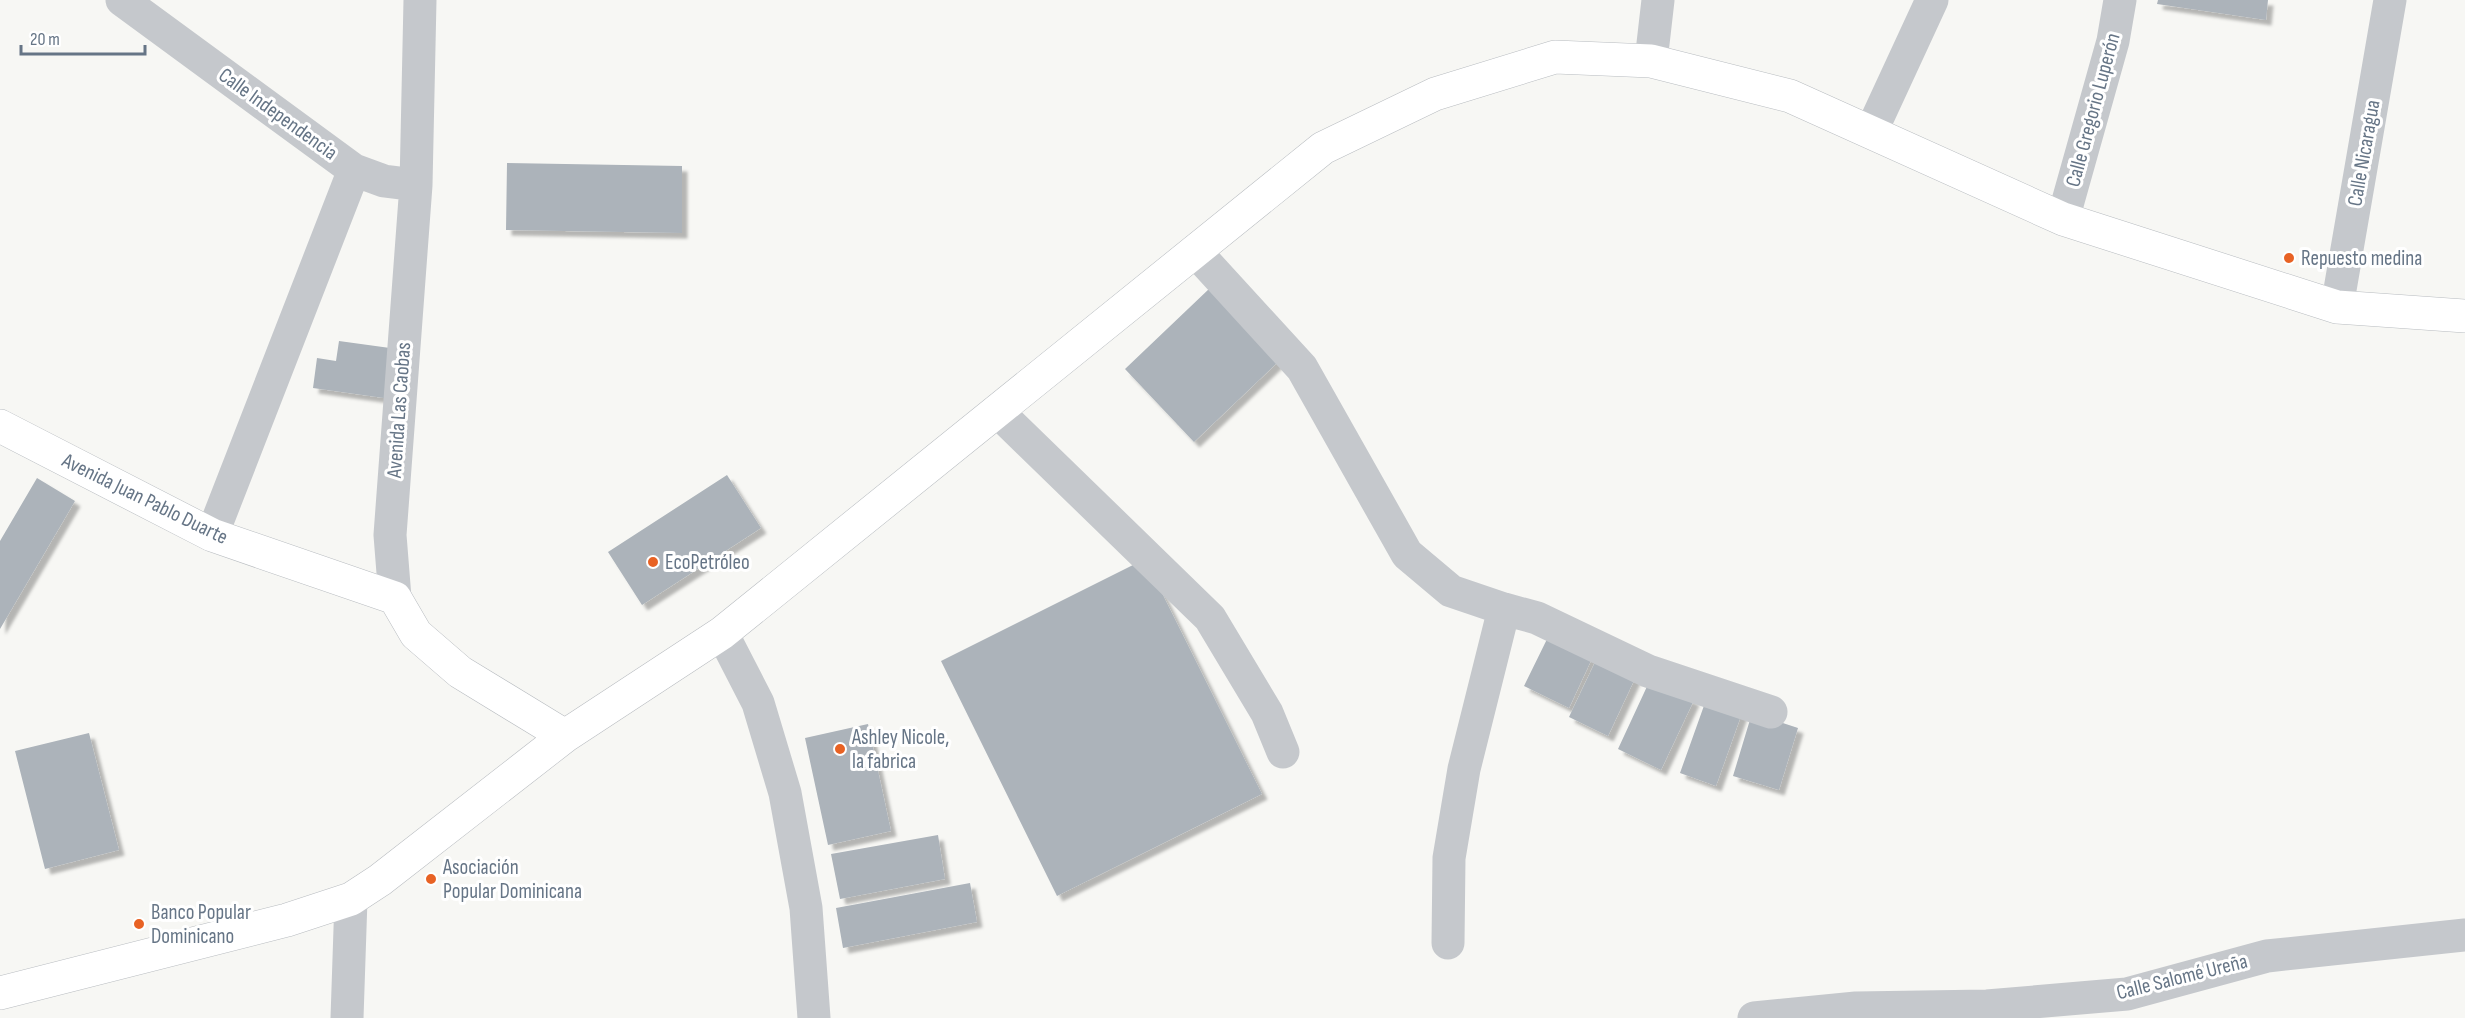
<svg xmlns="http://www.w3.org/2000/svg" width="2465" height="1018" viewBox="0 0 2465 1018" font-family="'Sofia Sans Condensed',sans-serif">
<style>
.building{fill:#acb3ba;filter:url(#shadow)}
.lines{fill:none;stroke-linecap:round;stroke-linejoin:round}
.major-casing{stroke:#b8bcc0;stroke-width:34}
.minor{stroke:#c5c8cc;stroke-width:33}
.major{stroke:#fff;stroke-width:33}
.poi-dot{fill:#e86224;stroke:#fff;stroke-width:2}
.labels{text-anchor:middle;dominant-baseline:central;stroke-width:6;stroke-linejoin:round;paint-order:stroke}
.street-label{font-size:21px;fill:#667586;stroke:#fff}
.poi-label{font-size:21px;fill:#667586;stroke:#fff;text-anchor:start}
</style>
<defs>
<filter id="shadow"><feDropShadow dx="5.5" dy="5.5" stdDeviation="1.5" flood-color="#0004"/></filter>
</defs>
<rect width="100%" height="100%" fill="#f7f7f4"/>
<!-- building -->
<path class="building" d="M2158,0H2268L2266,20L2157,4Z
M507,163L682,166V233L506,230Z
M1210,288L1279,361L1194,442L1125,369Z
M339,341L390,348L384,398L313,388L317,358L336,361Z
M727,475L761,528L642,605L608,552Z
M37,478L75,501L0,629V541Z
M1145,559L1262,794L1057,896L941,661Z
M1551,631L1595,652L1569,708L1524,686Z
M1599,654L1638,672L1608,736L1569,717Z
M1650,680L1694,700L1661,770L1618,749Z
M1706,700L1742,713L1716,786L1680,773Z
M1752,713L1798,728L1779,790L1733,776Z
M868,724L891,831L828,845L805,738Z
M89,733L119,850L45,869L15,751Z
M938,835L945,879L840,899L831,854Z
M970,883L977,922L843,948L836,908Z"/>
<g class="lines">
<defs>
<path id="major" d="M0,426L212,535L395,598L416,634L460,672L565,736
M0,993L287,920L351,899L380,880L565,736L722,633L1323,148L1435,94L1555,57L1651,61L1790,96L2063,219L2337,307L2465,316"/>
</defs>
<!-- major casing -->
<use href="#major" class="major-casing"/>
<!-- minor -->
<path class="minor" d="M122,0L354,170L384,181L416,185
M1651,61L1658,0
M1871,132L1932,0
M2063,219L2113,41L2120,0
M1195,251L1302,368L1407,554L1451,591L1504,609L1537,618L1648,671L1771,712
M2337,307L2390,0
M997,411L1210,618L1267,713L1283,752
M212,535L354,170
M395,598L390,535L416,185L420,0
M722,633L758,703L785,793L806,908L814,1018
M1448,943L1449,858L1464,769L1504,609
M347,1018L351,899
M1754,1018L1856,1008L1987,1006L2127,994L2267,956L2465,935"/>
<!-- major -->
<use href="#major" class="major"/>
</g>
<!-- markers -->
<g class="poi-dot">
<circle cx="2289" cy="258" r="6"/>
<circle cx="653" cy="562" r="6"/>
<circle cx="840" cy="749" r="6"/>
<circle cx="431" cy="879" r="6"/>
<circle cx="139" cy="924" r="6"/>
</g>
<g class="labels">
<!-- street labels -->
<g class="street-label">
<text transform="translate(2093 110) rotate(-75)">Calle Gregorio Luperón</text>
<text transform="translate(278 114) rotate(36)">Calle Independencia</text>
<text transform="translate(2364 153) rotate(-80)">Calle Nicaragua</text>
<text transform="translate(399 410) rotate(-86)">Avenida Las Caobas</text>
<text transform="translate(145 499) rotate(26)">Avenida Juan Pablo Duarte</text>
<text transform="translate(2182 977) rotate(-14)">Calle Salomé Ureña</text>
</g>
<!-- poi labels -->
<g class="poi-label">
<text x="2301" y="258">Repuesto medina</text>
<text x="665" y="562">EcoPetróleo</text>
<text x="852" y="737">Ashley Nicole,<tspan x="852" dy="24">la fabrica</tspan></text>
<text x="443" y="867">Asociación<tspan x="443" dy="24">Popular Dominicana</tspan></text>
<text x="151" y="912">Banco Popular<tspan x="151" dy="24">Dominicano</tspan></text>
</g>
</g>
<!-- scale -->
<path d="M21 45v9h124v-9" fill="none" stroke="#667586" stroke-width="3"/>
<text x="30" y="45" font-size="18" fill="#667586" stroke="#ffffff" stroke-width="4.5" paint-order="stroke">20 m</text>
</svg>
